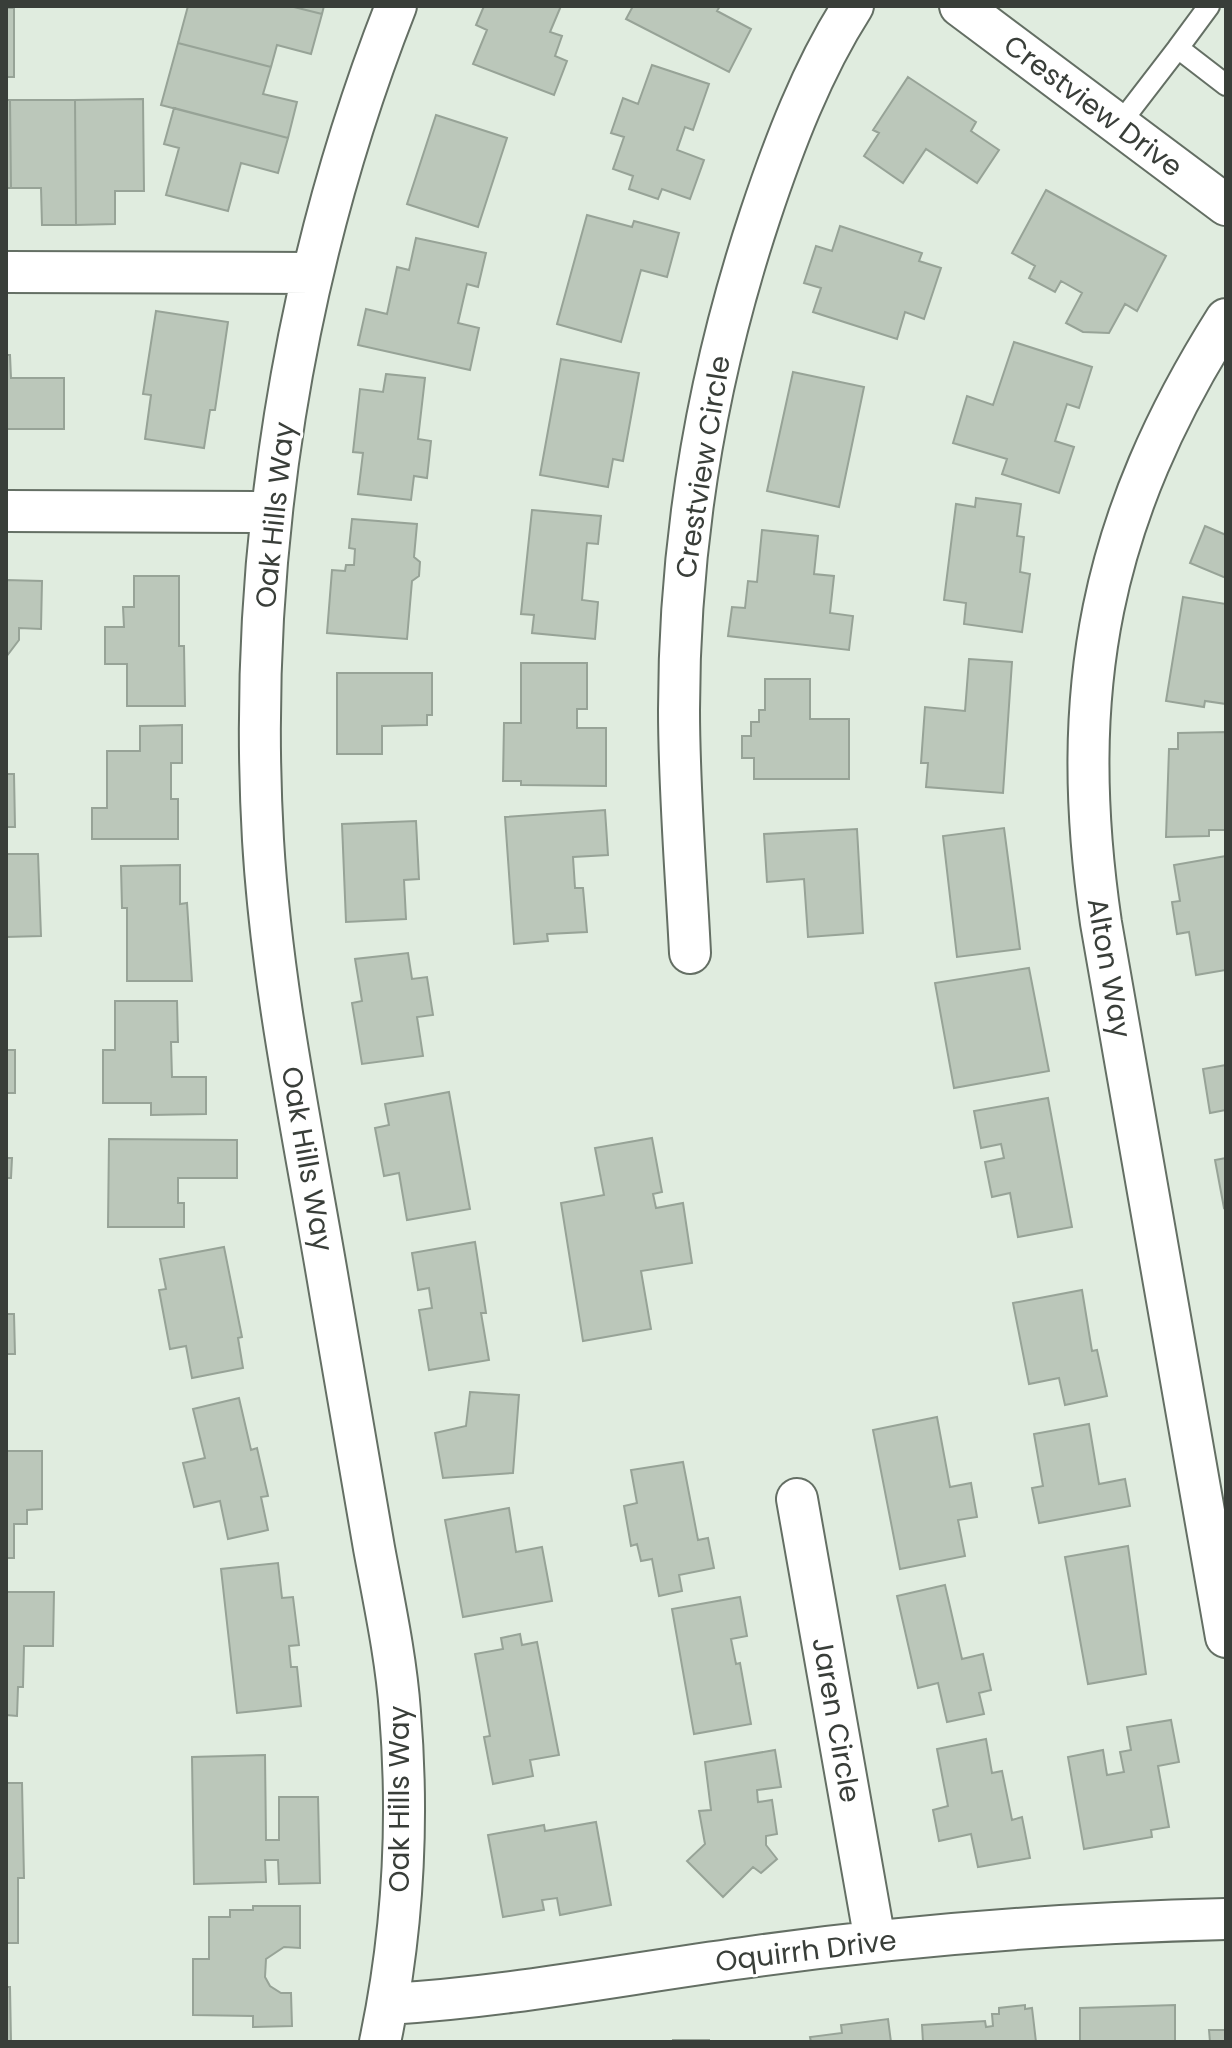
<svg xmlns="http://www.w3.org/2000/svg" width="1232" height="2048" viewBox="0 0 1232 2048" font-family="Poppins,sans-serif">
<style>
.building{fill:#bbc7ba;stroke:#97a397;stroke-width:2}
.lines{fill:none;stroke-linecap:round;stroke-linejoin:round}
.service-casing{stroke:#646f64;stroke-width:24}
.minor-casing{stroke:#646f64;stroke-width:44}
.service{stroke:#fff;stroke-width:20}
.minor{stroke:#fff;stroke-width:40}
.labels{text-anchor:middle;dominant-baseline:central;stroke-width:6;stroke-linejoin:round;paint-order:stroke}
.street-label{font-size:28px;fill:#393e39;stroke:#fff}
</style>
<rect width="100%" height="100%" fill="#e0ecdf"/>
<!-- building -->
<path class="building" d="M188,6H290L322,14L311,54L277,45L271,67L178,43Z
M290,6H324L322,14Z
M484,6H561L550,32L562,36L555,56L567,61L554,95L473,64L487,30L476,25Z
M633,6H720L717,11L751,29L729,72L626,19Z
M6,8H14V77H6Z
M178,43L271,67L263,94L297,102L288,138L161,105Z
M652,65L709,84L693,130L685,127L677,150L704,160L690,199L662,189L658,199L629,189L633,176L613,169L624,137L611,133L623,98L638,104Z
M908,77L976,122L971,131L999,150L977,183L926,149L903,183L864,156L879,133L873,130Z
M143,99L144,191H115V224L76,225L75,100Z
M6,100H10L11,188H6Z
M10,100H75L76,225H42L41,188H11Z
M174,108L288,138L278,173L241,163L228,211L166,195L179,148L164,144Z
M436,115L507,138L478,227L407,204Z
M1046,190L1166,256L1137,311L1125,304L1109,333L1083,332L1066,323L1082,293L1061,281L1055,292L1029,278L1035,266L1012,253Z
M587,215L632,227L634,221L679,233L667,277L641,270L621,342L557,324Z
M840,226L922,253L919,261L941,268L924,319L905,312L897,339L813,312L821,288L804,283L816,246L832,251Z
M416,238L486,253L478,287L467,284L458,323L479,328L470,370L358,345L366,309L387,314L397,267L409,270Z
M156,311L228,322L215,410H210L204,448L145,439L151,395L143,394Z
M1014,342L1092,367L1079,408L1067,404L1055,441L1074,447L1059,493L1002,474L1007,459L953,443L967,396L993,405Z
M6,355H10L11,378H64V429H6Z
M561,359L639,373L623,461L613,459L608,487L540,475Z
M793,372L864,387L839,507L767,491Z
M386,374L425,378L418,439L431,441L427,478L414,476L411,500L358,494L363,453L353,452L360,389L383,392Z
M976,498L1021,504L1017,536L1024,537L1020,572L1030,574L1022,632L964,624L966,603L944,600L956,504L975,507Z
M532,510L601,516L598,544L587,543L582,600L598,602L595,639L532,633L534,615L521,614Z
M352,519L417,524L414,557L420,562L419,576L412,581L407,639L327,633L332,570L345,571L346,565H354L355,549L349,548Z
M1205,526L1226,535V578L1190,563Z
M762,530L818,536L814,574L834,576L830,613L853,616L849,650L728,636L732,607L745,608L748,581L757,582Z
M134,576H179V646H184L185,706H127V664H105V627H124L123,607H134Z
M6,580L42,581L41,629L19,628V640L6,657Z
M1183,597L1226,604V704L1205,701L1204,707L1166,701Z
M969,659L1012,662L1003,793L926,787L928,763H921L925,707L965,711Z
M521,663H587V709H577V728H606V786L521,785V781H503L504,723H521Z
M337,673H432V715H427V725L382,726V754H337Z
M765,679H810V719H849V779H754V758H742V736H751V722H759V710H765Z
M182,725V763H171V799H178V839H92V808H107V751H140V726Z
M1226,732V830H1209V836L1166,837L1169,749H1178V733Z
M6,774H14L15,827H6Z
M605,810L608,855L573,857L575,888H583L587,932L547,934L548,941L514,944L505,817Z
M416,821L419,879L404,880L406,919L346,922L342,824Z
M1004,828L1020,949L957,957L943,836Z
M857,829L863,933L808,937L804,879L767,882L764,834Z
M6,854H38L41,936L6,937Z
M1226,856V970L1196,975L1189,932L1177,934L1172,902L1180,901L1174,865Z
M180,865V904L187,903L192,981H127V908H122L121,866Z
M408,953L412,979L427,977L433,1015L417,1017L423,1056L362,1064L352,1003L362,1001L355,959Z
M1029,968L1049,1071L954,1088L935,983Z
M115,1001H177L178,1042H171L172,1077H206V1114L151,1115V1103H103V1050H115Z
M6,1050H15V1093H6Z
M1226,1065V1110L1210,1113L1203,1069Z
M449,1092L470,1209L407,1220L399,1173L384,1176L375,1128L389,1125L385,1104Z
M1048,1098L1072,1227L1018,1237L1010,1193L992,1197L985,1162L1004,1158L1001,1144L981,1148L974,1111Z
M652,1138L662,1192L653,1194L656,1208L683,1203L692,1263L641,1271L651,1329L583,1341L561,1203L604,1195L595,1148Z
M109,1139L237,1140V1178H178V1203H184V1227H108Z
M6,1158H12L11,1178H6Z
M1226,1158V1207L1224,1208L1215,1160Z
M475,1242L486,1313H481L489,1360L429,1370L419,1310L432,1308L429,1288L418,1290L412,1253Z
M224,1247L242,1337L238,1338L243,1368L192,1378L186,1346L170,1349L159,1290L166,1289L160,1259Z
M1082,1290L1092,1351L1097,1350L1107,1396L1065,1405L1059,1378L1029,1384L1013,1303Z
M6,1314H14L15,1354H6Z
M470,1392L519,1395L513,1473L443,1478L435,1433L466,1426Z
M239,1398L251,1450L257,1448L268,1496L261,1497L268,1530L228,1539L220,1501L194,1507L183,1463L205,1458L193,1409Z
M937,1417L950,1487L971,1483L977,1517L958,1520L965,1556L900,1569L873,1430Z
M1089,1424L1099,1484L1125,1479L1130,1506L1039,1523L1032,1488L1043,1486L1034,1434Z
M6,1451H42V1509L27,1510V1524H14V1558H6Z
M683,1462L698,1540L708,1538L714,1568L679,1575L682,1591L659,1596L652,1559L641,1561L637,1544L631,1546L624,1506L637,1503L631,1470Z
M509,1508L516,1552L542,1547L552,1601L463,1617L445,1520Z
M1128,1546L1146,1674L1088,1684L1065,1557Z
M278,1563L282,1598L293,1597L299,1645L289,1646L291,1667H297L301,1706L237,1713L221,1569Z
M945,1585L962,1659L983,1654L991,1690L979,1693L984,1714L947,1722L938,1683L918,1688L897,1596Z
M6,1592H54L53,1646H24L23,1687H18L17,1716L6,1715Z
M740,1597L747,1636L731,1639L736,1664L740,1663L751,1724L694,1734L672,1609Z
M520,1634L522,1645L537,1642L559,1755L530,1760L533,1776L493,1784L484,1737L490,1736L475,1654L503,1649L501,1638Z
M1171,1720L1179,1762L1158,1766L1169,1827L1151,1830L1152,1837L1084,1849L1068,1757L1103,1750L1107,1775L1124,1772L1120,1752L1131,1750L1127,1727Z
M986,1739L992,1773L1002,1771L1012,1820L1022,1817L1030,1858L978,1867L971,1834L939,1841L933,1810L948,1806L937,1749Z
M775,1750L781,1787L757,1790L758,1802L772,1800L777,1834L766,1836V1845L777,1859L761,1873L753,1867L723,1897L687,1861L705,1844L699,1811L711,1810L705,1762Z
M265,1755L266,1840H279V1797H318L320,1883L279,1884L278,1860H265L266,1882L194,1884L192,1757Z
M6,1783H22L24,1878H18V1943H6Z
M596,1822L611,1905L560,1915L557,1898L542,1900L544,1910L503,1917L488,1835L544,1825L545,1831Z
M253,1906H300V1948L284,1947L266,1959L265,1977L270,1986L281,1993H291L292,2026L253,2027V2016L193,2015V1959H209V1917H230V1910H253Z
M6,1987H10L11,2042H6Z
M1025,2005V2009L1032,2008L1036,2042H923L922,2025L985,2021L986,2027L993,2026L992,2014H999V2008Z
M1175,2005V2042H1080V2008Z
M888,2019L891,2042H811L810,2037L842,2033L841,2025Z
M1209,2030H1226V2042H1210Z
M673,2040H709V2042H673Z"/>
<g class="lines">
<defs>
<path id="service" d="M1178,48L1209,6
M1118,126L1178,48L1226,85"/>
<path id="minor" d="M960,6L1226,205
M6,272L313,273
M1226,319C1100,518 1067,691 1101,923L1226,1637
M6,511L272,512
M690,953C686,872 679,791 679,710C679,541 707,376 760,216C784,144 812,70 853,6
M797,1499L875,1941
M388,2004C508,1997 624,1974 743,1958C903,1935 1064,1923 1226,1919
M380,2042C403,1933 409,1822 400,1712C396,1657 384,1602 374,1548C360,1462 345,1377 330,1292C305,1142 272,992 263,840C247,559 293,268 396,6"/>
</defs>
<!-- service casing -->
<use href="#service" class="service-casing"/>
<!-- minor casing -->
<use href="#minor" class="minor-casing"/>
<!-- service -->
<use href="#service" class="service"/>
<!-- minor -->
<use href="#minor" class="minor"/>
</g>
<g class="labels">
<!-- street labels -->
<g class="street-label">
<text transform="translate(1093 106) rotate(37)">Crestview Drive</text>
<text transform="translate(703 467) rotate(-81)">Crestview Circle</text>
<text transform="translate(275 515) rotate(-84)">Oak Hills Way</text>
<text transform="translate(1109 968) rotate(80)">Alton Way</text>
<text transform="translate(307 1159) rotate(80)">Oak Hills Way</text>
<text transform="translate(836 1720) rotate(80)">Jaren Circle</text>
<text transform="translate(399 1799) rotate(-90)">Oak Hills Way</text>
<text transform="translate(806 1951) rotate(-7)">Oquirrh Drive</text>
</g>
</g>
<!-- border -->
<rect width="1232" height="2048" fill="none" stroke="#393e39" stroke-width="16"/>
</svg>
